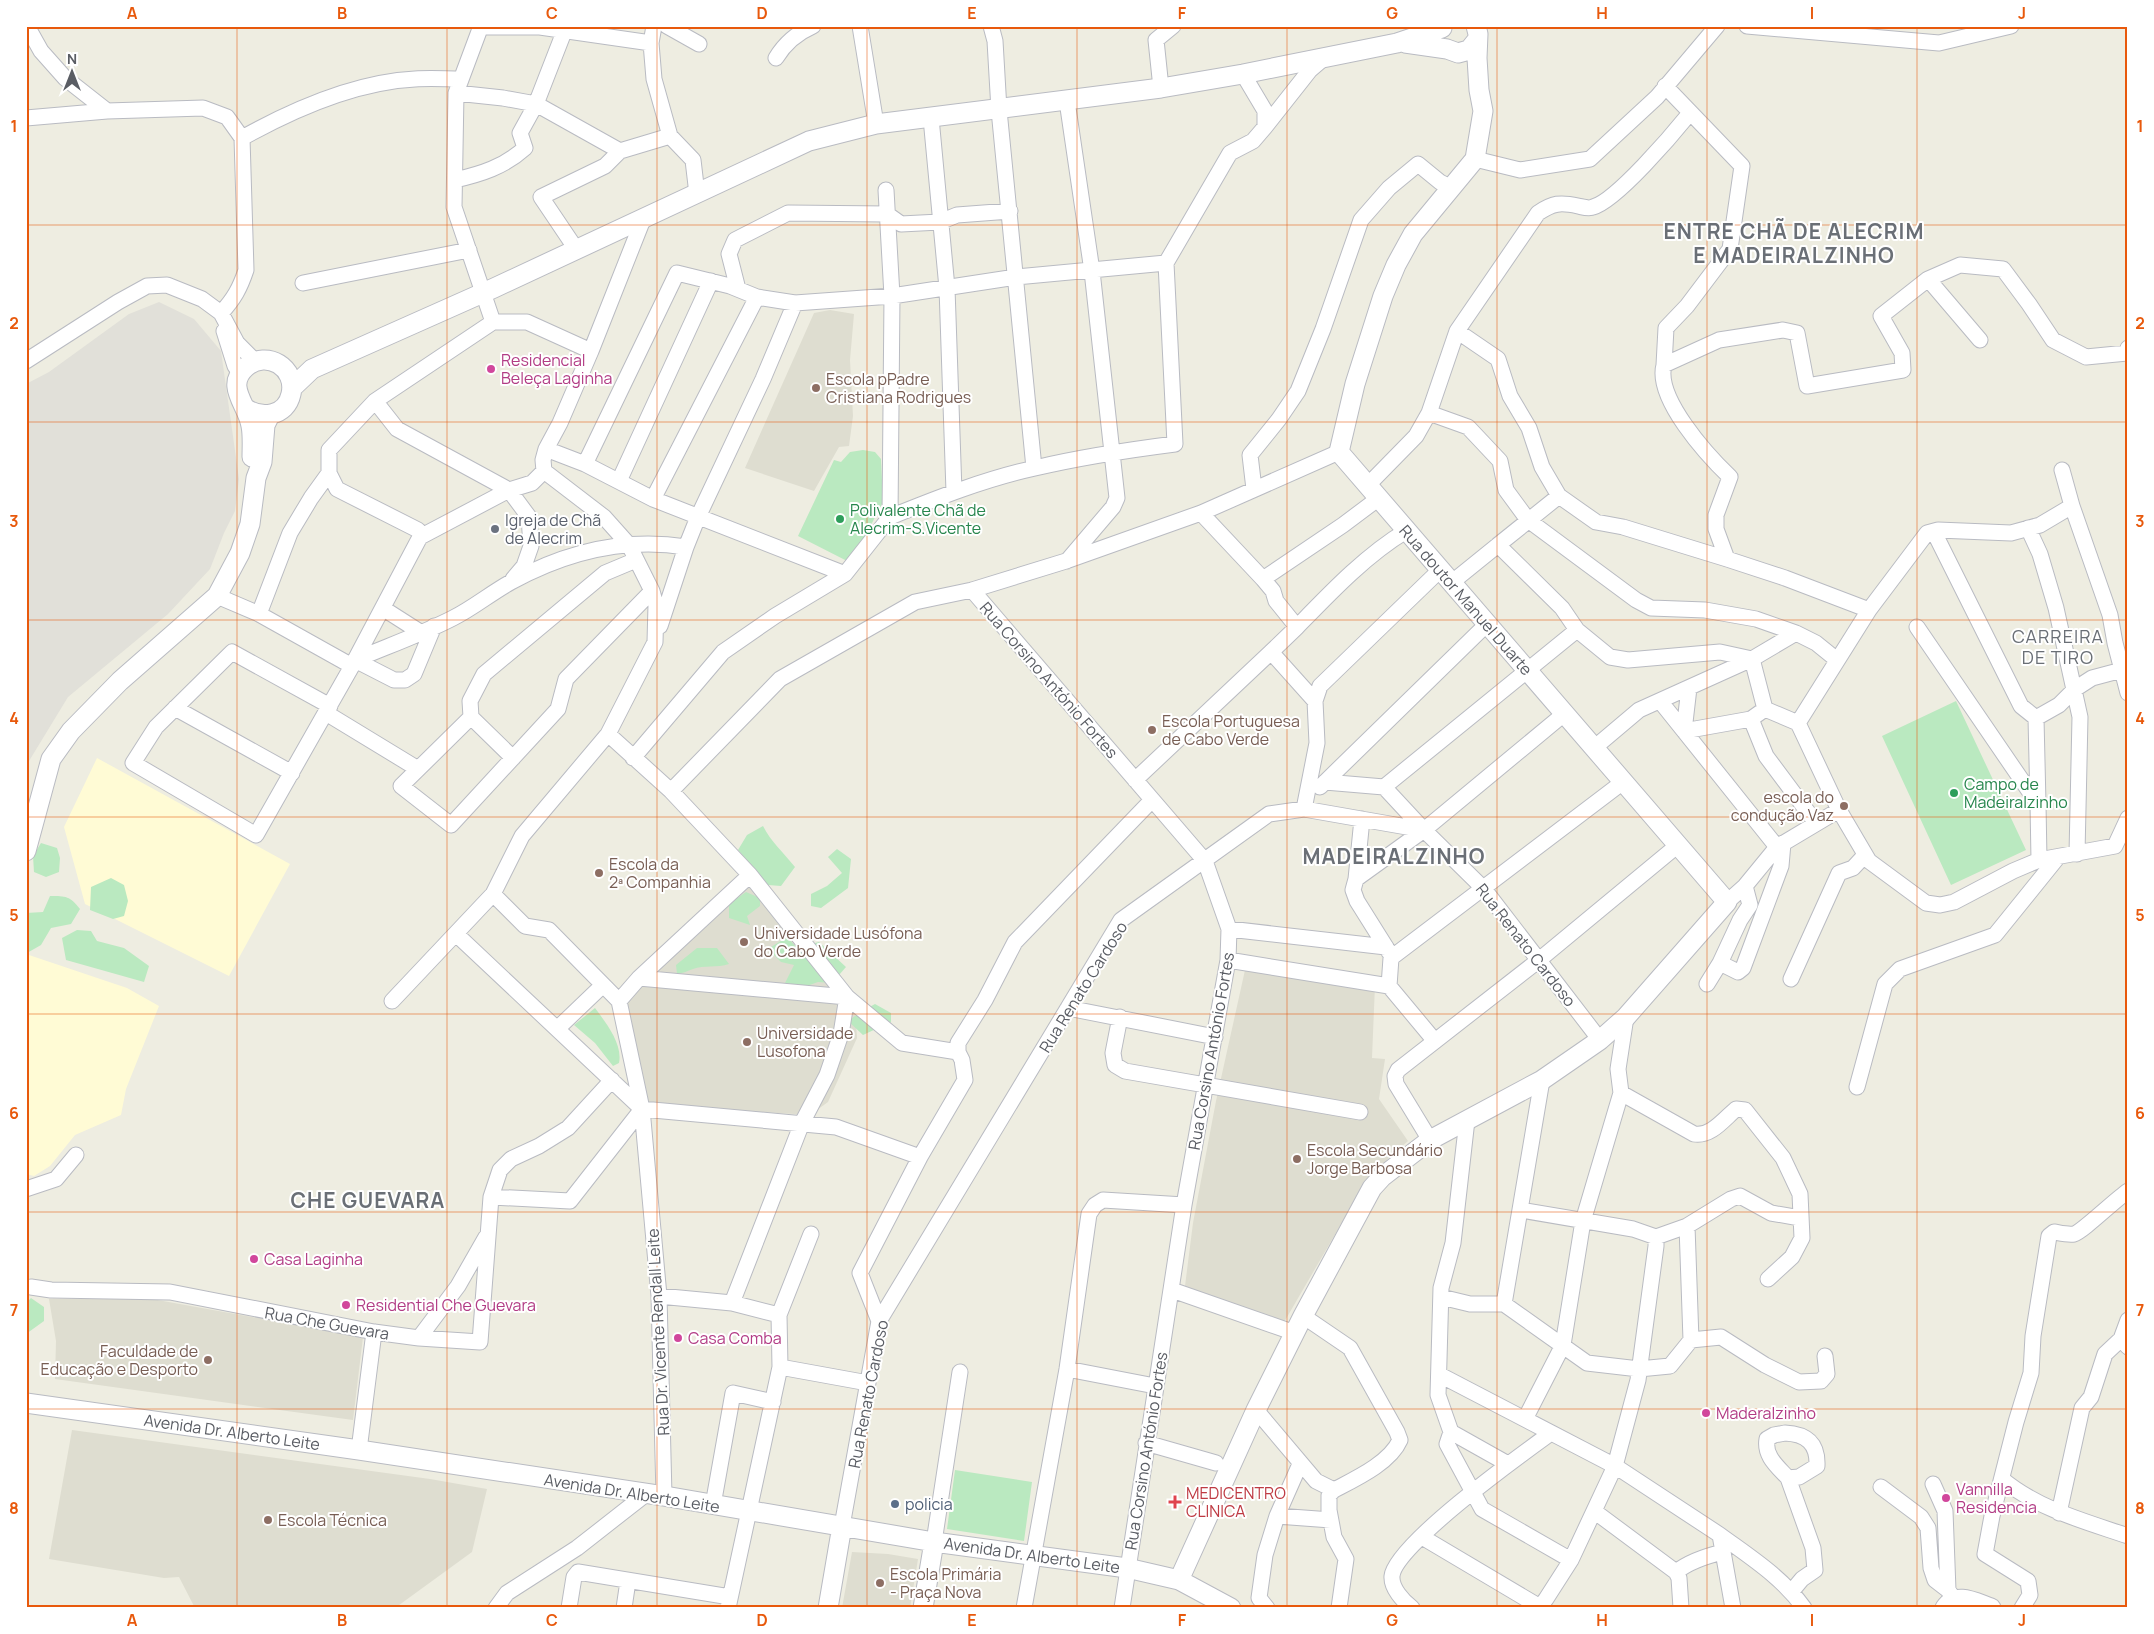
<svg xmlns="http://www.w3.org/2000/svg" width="2154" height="1634" viewBox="0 0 2154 1634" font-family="Manrope,sans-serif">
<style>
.commercial{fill:#fffbd5}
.industrial{fill:#e1e0d9}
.education{fill:#deddd0}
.green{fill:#bae9c0}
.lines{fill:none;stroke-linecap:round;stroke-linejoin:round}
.minor-casing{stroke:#b9bbc2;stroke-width:17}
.tertiary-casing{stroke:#b9bbc2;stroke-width:21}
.minor{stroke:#fff;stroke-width:15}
.tertiary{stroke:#fff;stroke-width:19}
.grid{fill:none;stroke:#e8590c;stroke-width:1;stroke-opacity:0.55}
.hotel-dot{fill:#d1479c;stroke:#fff;stroke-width:2}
.education-dot{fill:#8d6e63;stroke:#fff;stroke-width:2}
.leisure-dot{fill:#2e9e5b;stroke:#fff;stroke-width:2}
.worship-dot{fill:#6b7280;stroke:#fff;stroke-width:2}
.health-dot{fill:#e0444e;stroke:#fff;stroke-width:2}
.service-dot{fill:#5c6f8a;stroke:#fff;stroke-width:2}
.labels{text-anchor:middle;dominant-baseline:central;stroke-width:4;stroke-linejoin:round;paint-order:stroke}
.hotel-label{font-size:16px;fill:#b23c85;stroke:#fff;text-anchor:start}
.education-label{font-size:16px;fill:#785e54;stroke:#fff;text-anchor:start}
.leisure-label{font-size:16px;fill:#27864d;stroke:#fff;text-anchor:start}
.worship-label{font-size:16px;fill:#5b616d;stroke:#fff;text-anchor:start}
.street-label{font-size:16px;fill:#5a5d64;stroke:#fff}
.health-label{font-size:16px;fill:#be3a42;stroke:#fff;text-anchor:start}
.service-label{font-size:16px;fill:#4e5e75;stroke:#fff;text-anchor:start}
.neighbourhood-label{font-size:18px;letter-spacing:1px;fill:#6a6f76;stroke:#fff}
.district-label{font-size:21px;font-weight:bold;letter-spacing:1px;fill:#6a6f76;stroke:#fff}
.neatline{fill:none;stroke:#e8590c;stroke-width:2}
.grid-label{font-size:16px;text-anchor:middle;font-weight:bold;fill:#e8590c}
</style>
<rect width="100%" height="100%" fill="#eeede1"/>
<!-- commercial -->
<path class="commercial" d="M97,758L290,864L229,976L85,904L64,827Z
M26,954L127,988L159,1006L126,1089L121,1115L75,1135L50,1166L34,1176L26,1174Z"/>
<!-- industrial -->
<path class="industrial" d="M159,302L194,319L221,351L239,479L235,511L224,533L210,569L168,614L68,697L26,766V384L49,372L129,314Z"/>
<!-- education -->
<path class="education" d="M830,310L854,314L850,360L853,416L849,446L839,447L814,491L745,468L814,313Z
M750,882L855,1004L857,1038L828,1102L810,1115L645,1105L625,1002Z
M1247,961L1375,985L1372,1058L1385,1059L1379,1099L1408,1141L1369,1176L1283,1324L1185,1286L1193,1223L1216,1101Z
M49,1299H152L363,1337L353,1420L55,1379L56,1341Z
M72,1430L430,1479L487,1489L472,1552L395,1608H195L179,1577L164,1578L49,1559Z
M852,1552L888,1554L918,1559L910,1608H842Z"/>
<!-- green -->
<path class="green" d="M863,450L875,452L881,459L883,502L851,563L798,536L834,460L841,462L850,452Z
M1956,701L2026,850L1951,885L1882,736Z
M763,826C771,842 784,853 795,867L781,886L768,885L738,850L747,835Z
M41,843L57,848L60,858L59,872L46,877L34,872L33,856Z
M837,849L851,859L848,888L821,908L811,906V894L827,886L842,873L828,857Z
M111,878L124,885L128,901L124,916L113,919L90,910L91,887Z
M746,892L760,898V906L747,916L750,925L729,918V904Z
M50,896C66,896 70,896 80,909L71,924L51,928L41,945L27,953L26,913L43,912Z
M77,930L91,931L97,941L124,948L149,966L144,982L66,960L62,938Z
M787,937L797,948L819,942L846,967L832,983L818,982L804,987L784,985L794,965L781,962L768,949Z
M697,948H717L729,964C717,968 704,965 693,969C687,971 684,973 677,974L676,965Z
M875,1004L891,1013V1022L863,1035L848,1021L862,1011Z
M595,1008C606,1023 623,1044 619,1063L613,1066L595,1043L574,1025Z
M31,1298L44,1307V1321L26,1334V1303Z
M955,1470L1032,1482L1024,1541L947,1529Z"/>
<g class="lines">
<defs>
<path id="minor" d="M27,26L41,51L65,78L107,111L203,108L227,117L242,138L246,270C240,288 234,299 221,313
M481,26L456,93L454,207L493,322
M654,26L651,43L654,79L670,136L693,160L697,194
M667,26L699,44
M860,26L876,124
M991,26L995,41L999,110L1034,468
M1747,26L1939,43L2011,26
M481,27H540L651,43
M564,32L536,104L620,151L670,136
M776,58C785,43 797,33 813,26
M1665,86L1742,166L1730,249L1687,306L1666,328L1664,365L1719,340L1783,330L1797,333L1807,386L1903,370L1902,353L1881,316L1928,279L1960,265L2003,269L2029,304L2053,340L2086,357L2127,353L2128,348
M1161,88L1156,40L1173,26
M26,118L107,111
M931,118L947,288L954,492
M1265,127L1310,70L1324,58
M242,138C294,109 355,82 415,79C430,78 446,79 461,79
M1475,159L1520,170L1590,159L1657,97L1717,26
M455,180C481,174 504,167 525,148L520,133L536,104L503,98L456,93
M886,190L892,296L890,517C937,498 985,479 1035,468C1081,457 1128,450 1175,444L1166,263L1230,153L1253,141L1265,127V111L1243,74
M576,249L541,197L605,166L620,151
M1928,279L1980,340
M303,283L469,250
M738,289L729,254L735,240L788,213L887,214L901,224L940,222L957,215L1010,211
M224,331L235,366L240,373
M1457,331L1498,359L1510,396L1529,428L1542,467L1559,496
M26,361L118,302L147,286L167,285L202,299L221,313L237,343L255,361
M1664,365C1655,398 1707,455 1730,477L1716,515V529L1727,559
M375,401L329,450V473L337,489L418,530L420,537
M1429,413L1468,427L1500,461L1506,490L1528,520L1636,600L1651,608L1705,610L1756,619L1796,633
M546,449L585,464L677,273L730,286L757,297L795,303L892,296L1016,277L1166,263
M585,464L653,499L845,574
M619,481L711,281
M1368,485L1416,436L1429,413L1457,331L1538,213C1553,203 1560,202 1578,206C1583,207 1589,209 1593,207C1616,201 1673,134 1690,113
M1254,489L1250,455L1279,419L1298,391L1323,329L1361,220L1389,188L1418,164L1440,182L1450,187
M653,499L757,297
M2072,506L2110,615L2115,643L2128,693
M1201,513L1263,579L1343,525L1379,498
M2028,528L2040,554L2056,608L2080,717L2077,854
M1934,532L2021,706L2036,718L2059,705L2075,689L2092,678L2122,670
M1498,545L1559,496L1596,522L1623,527L1727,559L1785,578L1869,610
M1067,561L1113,507L1117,498L1092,271L1067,101
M513,579L524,566L531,546L529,517L509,490L397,429L375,401L493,322H527L591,351
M1263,579L1273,591L1276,601L1297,627L1271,652L1315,701
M1451,583L1498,545L1562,608L1577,630
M972,590L1205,861L1229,929L1228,960L1184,1205L1122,1608
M217,596L259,614L352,666L355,660C388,646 422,634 453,618C473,608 491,593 511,582C566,552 623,537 686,547
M384,609L420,632
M259,614L290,533L311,498L329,473
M434,626L414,674L405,680H394L355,660L420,537L509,490L532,483L544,471L543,460L546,449L560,423L591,351L644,217
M660,626L686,547L698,517L763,379L795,303
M1297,627C1330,593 1366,555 1406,531
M1917,627L2038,804L2039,860
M1689,688L1684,731L1751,719L1765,709L1798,723
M1660,701L1777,847
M330,706L232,652L156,727L133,763L256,835L352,666
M175,708L292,773
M326,713L418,769
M471,717L470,701L484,674L605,573L636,560
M2036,718L2038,804
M1751,719L1766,756L1816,823
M608,734L671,791L750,875L847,997L902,1043L958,1052
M1594,748L1639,710L1752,659L1796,633L1816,643L1837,660
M513,758L471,717L401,786L451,825L558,709L566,679L652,591
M633,758L723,652L775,616L845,574L890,517
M1135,780L1271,652
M1325,782L1384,787L1577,630L1610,657L1628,660L1720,652L1752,659L1765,709
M1320,787L1487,624
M1384,787L1424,830
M671,791L780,679L915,602L972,590L1066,561L1201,513L1339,452
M1304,809L1317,743L1315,701L1320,686L1440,570
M1839,810L1798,723L1869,610L1927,533L1938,530L2011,533L2040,525L2072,506L2062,470
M1362,819L1356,879L1353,890L1357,901L1389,952
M1356,879L1424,830L1564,714
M493,894L525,926L549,930L619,1001L642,1109L659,1296L664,1496
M1727,902L1745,886L1777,847L1839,810L1869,861L1926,903L1940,905L1954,902L2013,871L2039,860L2115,846L2128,818
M1229,929L1386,947
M456,934L642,1109L836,1127L920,1157
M1228,960L1389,986
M1720,963L1740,920L1750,905L1745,886
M639,978L847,997L841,1034L827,1075L802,1123L732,1303
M1791,979L1839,873L1853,868L1865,855
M1707,984L1720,963L1738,972L1743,968L1781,866L1783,843
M392,1001L493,894L522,836L608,734L655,642L656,605L652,591L629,545L604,517L544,471
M619,1001L639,978L750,875
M1068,1008L1215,1037
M1120,1017L1113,1053L1115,1065L1125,1071L1360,1112
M557,1029L603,985
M1434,1040L1389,986L1391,958L1623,782
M1542,1080L1504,1304L1587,1363L1639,1369L1670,1366L1691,1340L1687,1226
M1857,1087L1885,984L1900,969L1995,935L2058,857
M1621,1093L1694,1134C1711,1137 1724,1119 1736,1109L1745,1110L1783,1158L1800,1194L1802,1238L1792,1257L1768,1279
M1467,1120L1453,1243L1441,1288L1438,1395L1451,1432L1447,1444L1482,1509L1571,1560
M1430,1140L1396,1084L1395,1076L1398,1070L1539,960L1678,845
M26,1189L56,1179L76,1155
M491,1197L570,1201L642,1109
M1521,1210L1633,1229L1656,1237L1687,1226L1731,1199L1740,1196L1771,1213L1800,1218
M31,1287L51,1290L170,1292L374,1332L419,1338L480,1342L491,1197L500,1170L511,1159L539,1146L568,1128L612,1080
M1172,1290L1295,1333
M659,1296L732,1303L779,1315L780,1367L728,1608
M1441,1297L1470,1304H1504
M779,1315L811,1234
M2128,1320L2121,1339L2128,1347
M879,1321L860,1273L920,1157L965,1080L962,1060L958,1052V1043L985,1000L1015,942L1152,800
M419,1338L458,1286L486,1237
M1691,1340L1721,1337L1765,1365L1799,1382L1821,1381L1827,1374L1825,1356
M780,1367L868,1383
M1067,1369L1155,1386
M1440,1375L1615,1466L1720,1535L1733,1608
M1256,1410L1316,1481L1334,1490C1355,1479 1390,1463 1400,1440L1397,1432L1350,1348L1303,1316
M1525,1419L1563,1345L1583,1221L1621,1093L1618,1069L1626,1017
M1451,1432L1508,1464
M1785,1433C1806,1434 1818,1443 1817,1466L1799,1477L1788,1478C1777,1466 1764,1456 1767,1439L1774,1435Z
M1146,1443L1216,1463
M359,1450L374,1332
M1788,1478L1813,1548L1815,1570L1802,1579L1792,1591
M2002,1479C2038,1509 2084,1521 2128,1536
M1933,1484L1945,1511L1948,1590L1952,1596
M1881,1487L1921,1517L1928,1528L1931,1568L1935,1580L1948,1590
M1334,1490L1329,1495V1510L1334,1537L1346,1559L1339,1608
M713,1505L733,1393L773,1402
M1594,1511L1676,1572L1679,1578L1681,1608
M2059,1513L2082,1408L2091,1397L2105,1354L2121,1339
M1277,1516L1331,1520
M842,1526L879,1321L1121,920L1269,814L1304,809L1424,830L1484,889L1600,1040
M1720,1535C1750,1557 1782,1577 1804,1608
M1422,1537L1540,1607
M934,1542L960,1372
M1676,1572C1690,1561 1706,1556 1723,1552
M496,1608L507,1593L577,1548L646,1494
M569,1608L574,1577L578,1572L730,1597
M624,1608L628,1581
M1024,1608L1067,1369L1089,1214L1095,1205L1103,1200L1184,1205
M1267,1608L1259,1598L1265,1555L1277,1516L1300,1464
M1412,1608C1403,1601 1391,1588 1392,1576C1395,1545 1522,1454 1551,1433
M1539,1608L1546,1599L1571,1560L1615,1466L1638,1380L1656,1246V1237
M2022,1608L2030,1595L2028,1581L1985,1554L1992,1516L2016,1422L2031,1373L2033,1336L2049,1236L2054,1232C2060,1233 2068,1235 2074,1234C2082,1232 2116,1199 2128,1191"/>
<path id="tertiary" d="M1405,43L1447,49L1458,53L1469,50L1477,40
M292,388L312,369L494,288L809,141L876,124L1161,88L1243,74L1397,43L1442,28
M245,408C261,419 286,417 291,394C297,368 267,349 246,367C224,386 248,405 251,426C253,436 252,447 252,457
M26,851L51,759L71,731L120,681L217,596L240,553L250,524L256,478L262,462L265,425L270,415
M26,1403L359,1450L664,1496L934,1542L1127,1568L1179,1580L1231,1608
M1179,1580L1256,1410L1303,1316L1372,1188L1382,1177L1430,1140L1542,1080L1600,1040L1626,1017L1727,902L1339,452L1355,384L1383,296L1396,265L1413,234L1475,159L1483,111L1479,90L1477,58L1478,34L1476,26
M828,1608L842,1526
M923,1608L934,1542
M1945,1608C1956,1591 1976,1603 1991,1608"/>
</defs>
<!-- minor casing -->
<use href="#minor" class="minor-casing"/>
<!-- tertiary casing -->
<use href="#tertiary" class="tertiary-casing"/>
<!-- minor -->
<use href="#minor" class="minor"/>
<!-- tertiary -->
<use href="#tertiary" class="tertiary"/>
</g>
<!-- grid -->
<path class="grid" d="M237,26V1608M447,26V1608M657,26V1608M867,26V1608M1077,26V1608M1287,26V1608M1497,26V1608M1707,26V1608M1917,26V1608M26,225H2128M26,422H2128M26,620H2128M26,817H2128M26,1014H2128M26,1212H2128M26,1409H2128"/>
<!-- markers -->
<g class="hotel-dot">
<circle cx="491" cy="369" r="5"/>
<circle cx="254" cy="1259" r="5"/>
<circle cx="346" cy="1305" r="5"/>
<circle cx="678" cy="1338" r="5"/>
<circle cx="1706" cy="1413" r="5"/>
<circle cx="1946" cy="1498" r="5"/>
</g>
<g class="education-dot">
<circle cx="816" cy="388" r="5"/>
<circle cx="1152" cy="730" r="5"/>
<circle cx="1844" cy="806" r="5"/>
<circle cx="599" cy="873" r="5"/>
<circle cx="744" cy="942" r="5"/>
<circle cx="747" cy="1042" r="5"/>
<circle cx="1297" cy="1159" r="5"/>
<circle cx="208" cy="1360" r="5"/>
<circle cx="268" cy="1520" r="5"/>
<circle cx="880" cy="1583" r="5"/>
</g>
<g class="leisure-dot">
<circle cx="840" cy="519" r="5"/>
<circle cx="1954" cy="793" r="5"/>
</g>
<circle class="worship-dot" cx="495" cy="529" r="5"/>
<path class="health-dot" d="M1172.5 1494.5h5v5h5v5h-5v5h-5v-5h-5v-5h5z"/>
<circle class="service-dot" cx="895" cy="1504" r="5"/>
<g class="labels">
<!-- hotel labels -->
<g class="hotel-label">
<text x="501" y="360">Residencial<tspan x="501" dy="18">Beleça Laginha</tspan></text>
<text x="264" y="1259">Casa Laginha</text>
<text x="356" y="1305">Residential Che Guevara</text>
<text x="688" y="1338">Casa Comba</text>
<text x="1716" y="1413">Maderalzinho</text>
<text x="1956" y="1489">Vannilla<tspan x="1956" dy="18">Residencia</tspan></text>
</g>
<!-- education labels -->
<g class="education-label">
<text x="826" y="379">Escola pPadre<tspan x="826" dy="18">Cristiana Rodrigues</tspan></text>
<text x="1162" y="721">Escola Portuguesa<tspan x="1162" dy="18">de Cabo Verde</tspan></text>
<text x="1834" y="797" text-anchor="end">escola do<tspan x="1834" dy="18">condução Vaz</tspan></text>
<text x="609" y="864">Escola da<tspan x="609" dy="18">2ª Companhia</tspan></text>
<text x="754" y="933">Universidade Lusófona<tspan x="754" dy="18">do Cabo Verde</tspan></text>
<text x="757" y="1033">Universidade<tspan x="757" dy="18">Lusofona</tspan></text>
<text x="1307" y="1150">Escola Secundário<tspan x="1307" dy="18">Jorge Barbosa</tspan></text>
<text x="198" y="1351" text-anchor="end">Faculdade de<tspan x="198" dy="18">Educação e Desporto</tspan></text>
<text x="278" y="1520">Escola Técnica</text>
<text x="890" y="1574">Escola Primária<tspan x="890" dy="18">- Praça Nova</tspan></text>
</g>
<!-- leisure labels -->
<g class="leisure-label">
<text x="850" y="510">Polivalente Chã de<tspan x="850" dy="18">Alecrim-S.Vicente</tspan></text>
<text x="1964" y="784">Campo de<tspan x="1964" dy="18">Madeiralzinho</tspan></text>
</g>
<!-- worship labels -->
<g class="worship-label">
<text x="505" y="520">Igreja de Chã<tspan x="505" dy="18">de Alecrim</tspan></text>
</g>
<!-- street labels -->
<g class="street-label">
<text transform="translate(1466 600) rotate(49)">Rua doutor Manuel Duarte</text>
<text transform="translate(1049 680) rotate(49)">Rua Corsino António Fortes</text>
<text transform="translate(1526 945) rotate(52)">Rua Renato Cardoso</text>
<text transform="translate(1083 987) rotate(-58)">Rua Renato Cardoso</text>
<text transform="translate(1211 1051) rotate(-80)">Rua Corsino António Fortes</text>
<text transform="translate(327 1323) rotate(10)">Rua Che Guevara</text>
<text transform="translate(658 1332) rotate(-93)">Rua Dr. Vicente Rendall Leite</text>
<text transform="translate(868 1394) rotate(-79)">Rua Renato Cardoso</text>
<text transform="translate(232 1432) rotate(8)">Avenida Dr. Alberto Leite</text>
<text transform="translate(1146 1451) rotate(-81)">Rua Corsino António Fortes</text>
<text transform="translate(632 1493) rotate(9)">Avenida Dr. Alberto Leite</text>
<text transform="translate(1032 1555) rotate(8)">Avenida Dr. Alberto Leite</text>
</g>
<!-- health labels -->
<g class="health-label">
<text x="1186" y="1493">MEDICENTRO<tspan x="1186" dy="18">CLINICA</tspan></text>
</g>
<!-- service labels -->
<g class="service-label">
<text x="905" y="1504">policia</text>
</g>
<!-- neighbourhood labels -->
<g class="neighbourhood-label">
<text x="2058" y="636">CARREIRA<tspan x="2058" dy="21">DE TIRO</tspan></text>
</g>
<!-- district labels -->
<g class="district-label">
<text x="1794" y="231">ENTRE CHÃ DE ALECRIM<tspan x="1794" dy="24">E MADEIRALZINHO</tspan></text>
<text x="1394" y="856">MADEIRALZINHO</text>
<text x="368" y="1200">CHE GUEVARA</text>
</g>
</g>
<!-- border -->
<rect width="2154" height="1634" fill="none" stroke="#ffffff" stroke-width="55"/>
<!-- north arrow -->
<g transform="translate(72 72)" stroke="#ffffff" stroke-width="4" paint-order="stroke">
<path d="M0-4L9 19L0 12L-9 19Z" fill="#5a5d64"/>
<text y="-8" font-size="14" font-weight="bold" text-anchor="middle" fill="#5a5d64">N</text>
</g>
<rect x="28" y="28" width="2098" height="1578" class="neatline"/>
<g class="grid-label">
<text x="132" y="19">A</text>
<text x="342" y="19">B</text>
<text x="552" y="19">C</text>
<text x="762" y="19">D</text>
<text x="972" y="19">E</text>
<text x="1182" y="19">F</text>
<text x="1392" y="19">G</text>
<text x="1602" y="19">H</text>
<text x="1812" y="19">I</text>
<text x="2022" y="19">J</text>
<text x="14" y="132">1</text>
<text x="2140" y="132">1</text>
<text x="14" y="329">2</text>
<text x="2140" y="329">2</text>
<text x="14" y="527">3</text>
<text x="2140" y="527">3</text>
<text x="14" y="724">4</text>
<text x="2140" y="724">4</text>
<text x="14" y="921">5</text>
<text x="2140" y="921">5</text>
<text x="14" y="1119">6</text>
<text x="2140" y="1119">6</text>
<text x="14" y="1316">7</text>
<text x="2140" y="1316">7</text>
<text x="14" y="1514">8</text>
<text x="2140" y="1514">8</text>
<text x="132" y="1626">A</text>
<text x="342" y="1626">B</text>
<text x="552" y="1626">C</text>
<text x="762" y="1626">D</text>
<text x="972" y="1626">E</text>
<text x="1182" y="1626">F</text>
<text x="1392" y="1626">G</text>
<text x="1602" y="1626">H</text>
<text x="1812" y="1626">I</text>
<text x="2022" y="1626">J</text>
</g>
</svg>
